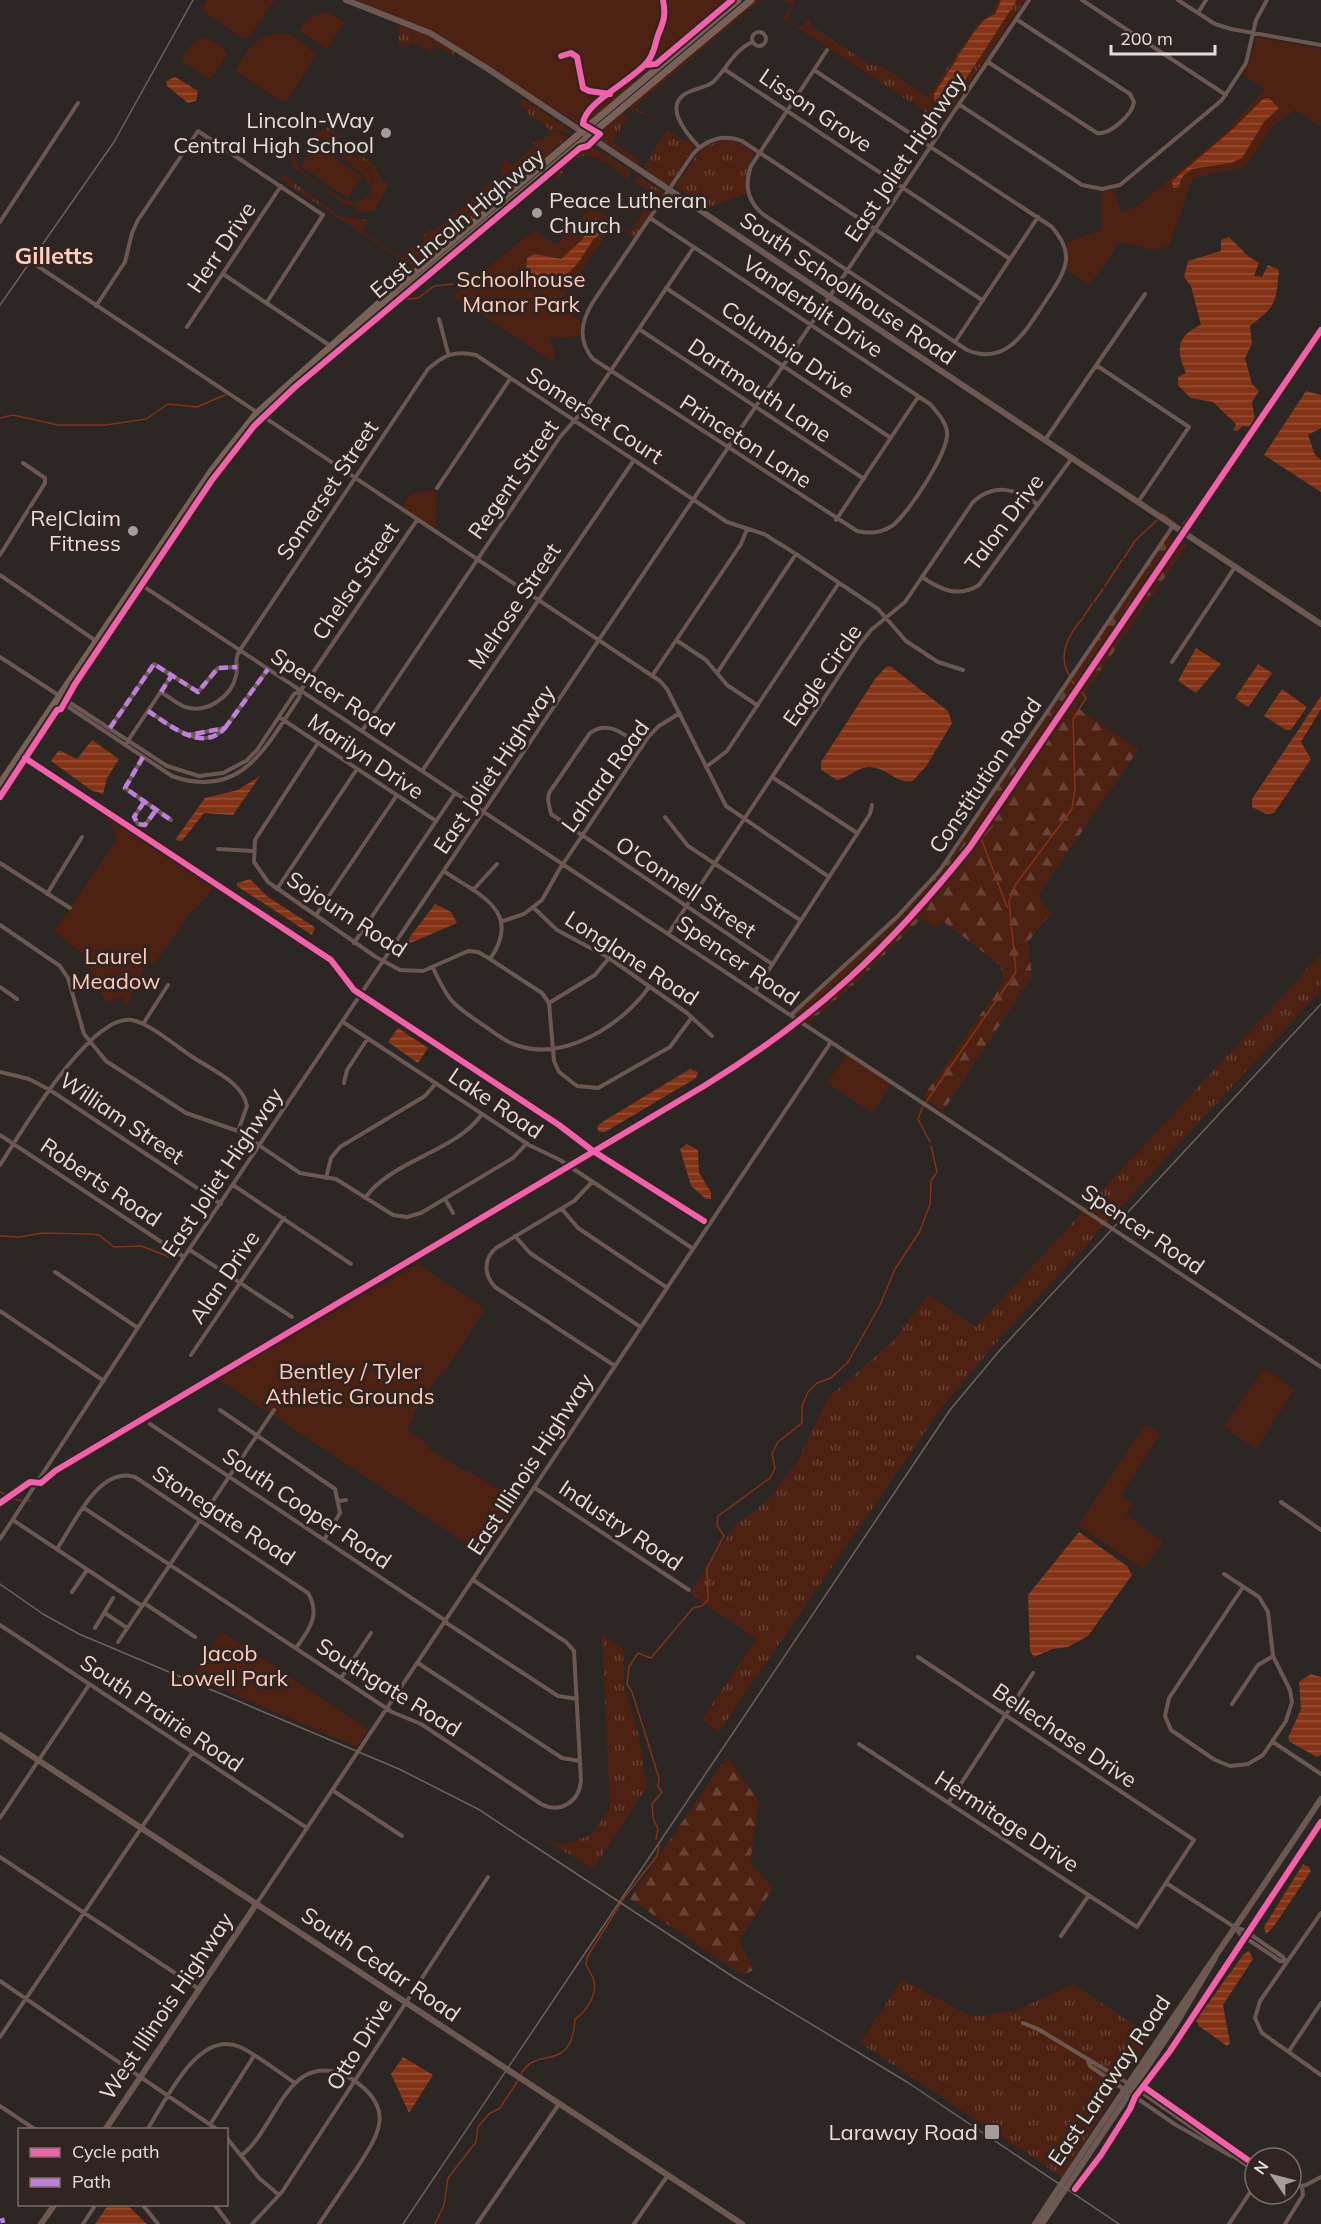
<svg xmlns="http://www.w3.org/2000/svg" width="1321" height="2224" viewBox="0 0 1321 2224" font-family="Mulish,sans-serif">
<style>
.grass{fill:url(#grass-tufts)}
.forest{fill:url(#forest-firs)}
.park{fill:#4e2213;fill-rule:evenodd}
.water{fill:url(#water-rules)}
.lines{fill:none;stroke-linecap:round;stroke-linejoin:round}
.stream{stroke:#853315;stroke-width:1.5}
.street{stroke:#6b5853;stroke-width:4}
.secondary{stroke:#6d5953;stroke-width:6}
.primary{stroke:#776159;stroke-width:7}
.rail{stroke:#6c625e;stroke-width:1.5}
.quiet{stroke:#c07fdc;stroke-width:4.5;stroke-dasharray:9 4.5;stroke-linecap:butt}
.cycleway-casing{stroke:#302521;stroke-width:10}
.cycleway{stroke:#f560ab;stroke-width:6}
.poi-dot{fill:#a49d9b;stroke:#302521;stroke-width:2}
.labels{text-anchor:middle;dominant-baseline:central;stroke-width:6;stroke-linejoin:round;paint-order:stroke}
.street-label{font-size:22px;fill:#e4dddb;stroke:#302521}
.poi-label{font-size:22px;fill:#e4dddb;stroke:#302521;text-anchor:end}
.park-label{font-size:22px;fill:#ffcbba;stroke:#302521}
.neighbourhood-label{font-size:24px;font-weight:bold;fill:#fecdbd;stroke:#302521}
</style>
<defs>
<pattern id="grass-tufts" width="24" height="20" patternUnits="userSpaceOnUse" patternTransform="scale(1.5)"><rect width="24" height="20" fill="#4e2213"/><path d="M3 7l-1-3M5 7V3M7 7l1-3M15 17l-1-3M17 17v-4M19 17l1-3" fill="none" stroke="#674235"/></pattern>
<pattern id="forest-firs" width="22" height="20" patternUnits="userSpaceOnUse" patternTransform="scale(1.5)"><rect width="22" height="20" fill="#4e2213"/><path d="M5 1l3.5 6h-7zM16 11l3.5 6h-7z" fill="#674235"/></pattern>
<pattern id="water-rules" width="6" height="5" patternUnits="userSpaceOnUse" patternTransform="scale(1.5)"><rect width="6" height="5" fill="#853315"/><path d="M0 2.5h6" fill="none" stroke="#965036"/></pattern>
</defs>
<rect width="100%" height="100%" fill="#2c2624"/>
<!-- grass -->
<path class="grass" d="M754,0H760L634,107L684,141L687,138L694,146L671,183L666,184L643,168L667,130L653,121L651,123L652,120L636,110L632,112L629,105Z
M784,0H795L788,20L798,27L804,26L817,5L815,3H818L810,18L812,26L846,49L850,48L848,50L871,65H880L926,95L943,114L939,121L783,18L792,5Z
M998,0H1001L997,11L974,32L934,94C934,102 939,107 946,110L954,100L1017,0H1025L942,123L940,121L944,114L928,96L978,24L990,15Z
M403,25L425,33L455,51L453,55L434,45L431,51L441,58L412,41L406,49L399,45L398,27Z
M524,99L567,128L569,133L549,129L536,118L533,119L521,105V100Z
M619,114H625L631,119L627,118L611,144L614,143L639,160L641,158L637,164L601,139L603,129Z
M327,127L345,139L337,137L334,143L358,159L361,156L373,163L367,171L315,135Z
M549,130L568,136L514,186L507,184L500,175L505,159L513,165L534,146L533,143L537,140L539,142L548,134Z
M726,139L741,144L754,153L745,177L746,193L707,209L675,186L703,147Z
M585,146L600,151L631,171L628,180L604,161L601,163L600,159C590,154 581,155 572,161L573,164H568L559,178L561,181L552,175Z
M374,164L383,181L389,184L375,210L360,212L355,209L371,195L374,176L369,171Z
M284,175L339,216L368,220L363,232L402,258L411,254L409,246L418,249L422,256L414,268L280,179Z
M640,177L662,191V196L634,238L586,205L589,201L588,204L630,232L654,195L635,182L633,184L637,178Z
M496,183L501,190V195L436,252H432L424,247V235L432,229L434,231L447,220L445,217L448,219L485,187L484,185Z
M1321,954V990L995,1344L942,1407L718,1733L702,1719L756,1639L690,1593L736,1524L766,1502L798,1460L828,1398L893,1341L928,1295L976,1327Z
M602,1635L623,1648L624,1686L638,1733L647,1787L593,1869L546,1840L565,1845L591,1835L610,1809Z
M902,1979L972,2017L1017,2010L1073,1984L1151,2036L1062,2177L860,2043Z"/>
<!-- forest -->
<path class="forest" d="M1165,533L1187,545L1076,707L1139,749L1038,895L1051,913L1028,942L1032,976L943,1111L923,1097L1004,981L1000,965L944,922L936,928L922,918L856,983L805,1026L791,1014L892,919L938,870L1131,588Z
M727,1756L759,1802L750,1862L773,1888L739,1941L754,1970L742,1975L630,1899Z"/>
<!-- park -->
<path class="park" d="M207,0H275L249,38L244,39L202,11Z
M355,0H727L677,48L656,63L588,123L582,126L429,30Z
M326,12L345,22L328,48H324L299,30L309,17Z
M280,33L293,35L316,54L287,101L281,102L235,71C247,50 255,36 280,33Z
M1256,37L1321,49V127L1295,110L1274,125L1245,167L1193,178L1169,246L1152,250L1120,242L1090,285L1065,270L1064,243L1101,230V191L1113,190L1122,212L1137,206L1223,135L1265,89L1243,75L1251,58Z
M203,38L221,45L228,53L210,79L181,60L194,41Z
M313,134L374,176C367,188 375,214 345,204L295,169C282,144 303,146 313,134ZM309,141C324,142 368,173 370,188C361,223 314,180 299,169C291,157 295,145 309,141Z
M315,145L362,177L348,198L301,166Z
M589,207L614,224L558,305L581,321L580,336L550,338L556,355L552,361L453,296L534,230L555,244L573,231Z
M432,490L437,493L435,531L401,508L410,494Z
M106,810L215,883L207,898L190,913L154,965L149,962L136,983L126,1009L122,997L105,1002L82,954L54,931L117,839Z
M847,1054L892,1083L872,1113L827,1083Z
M418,1264L485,1309L442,1376L440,1373L413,1414L414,1418L407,1430L430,1445L428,1448L465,1471L467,1469L519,1503L484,1555L218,1379Z
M1264,1368L1295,1389L1256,1449L1224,1427Z
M1146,1424L1161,1434L1121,1495L1133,1504L1126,1515L1163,1541L1143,1570L1078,1525Z
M222,1632L369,1729L357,1747L192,1676Z"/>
<!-- water -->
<path class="water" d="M1001,0H1017L946,110L934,100V94L974,32L984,20L995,14Z
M175,77L198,91L196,101L188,103L167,86L166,81Z
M1269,98L1279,108L1264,122L1242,158L1231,163L1192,169L1183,176L1178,188H1173L1172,181L1234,128L1263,99Z
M595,218L600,219L606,228L593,240L578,263L563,279L545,288L526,275L527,258L534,254L561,259L583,239L586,227Z
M1229,237L1248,256L1259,263L1254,276L1262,277L1268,265L1279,270C1276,303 1277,305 1250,326L1252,344L1245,358L1252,384L1259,391L1252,402L1255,421L1251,427L1243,426L1237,431L1233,430L1236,424L1213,402L1191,398L1178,385V377L1186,373C1176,350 1176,336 1201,325L1191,286L1184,277L1188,261L1221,251V240Z
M1306,391L1321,395V428L1308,435L1315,455L1321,460V492L1264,455Z
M1196,648L1221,664L1196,693L1178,681Z
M1258,664L1272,673L1249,706H1246L1235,698Z
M890,666L948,711L952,723L927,765L913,781C898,785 885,766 868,767C856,768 849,778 837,780L821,770V762L875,679L886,667Z
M1282,689L1307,707L1291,730H1286L1264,716Z
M1321,696V709L1301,742L1311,759L1274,813L1266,814L1252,807V799Z
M92,740L119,759L107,778L103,794L91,790L51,761L59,750L77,759Z
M260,776L233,815L204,813L182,841L175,840L205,798L238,790Z
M250,879L268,897L313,926L315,928L312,935L237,886V883Z
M435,904L451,912L457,923L408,944L409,938Z
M398,1028L428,1048L418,1063L388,1042Z
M690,1069L698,1072L696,1078L605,1132H599L597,1128L599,1124Z
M687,1144L698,1150L699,1173L711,1192V1199H706L691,1186L680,1149Z
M1079,1532L1127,1566L1132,1575L1088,1636L1068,1647L1053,1649L1034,1657L1030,1651L1028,1595Z
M1311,1674L1321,1677V1755L1317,1757L1290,1742L1288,1738L1301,1709L1299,1682Z
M1303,1864L1309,1867L1311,1871L1274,1926L1266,1934L1264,1927Z
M1249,1951L1253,1959L1223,2005L1230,2043L1227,2046L1199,2026L1196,2020L1243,1955Z
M403,2057L433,2075L409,2113L391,2074Z
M127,2205L147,2224H95L108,2205Z"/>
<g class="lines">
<!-- stream -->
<path class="stream" d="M401,300L418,298L434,286L453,284
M0,418L13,415L58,425H106L146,419L168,404L197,407L225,395
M1162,514L1175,523
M1183,524L1200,502
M1124,558L1135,541L1157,520
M1105,586L1122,560
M1094,602L1103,589
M1084,616L1092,604
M1069,675C1057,655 1069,634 1083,618
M1072,681L1076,686
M993,826L981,838L1007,907
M926,1102L1016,972L1009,901L1016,884L1072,809L1075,788L1073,719L1086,698L1080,689
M923,1106L918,1119L930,1142
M0,1236L19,1237L43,1233L89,1234L99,1235L114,1247L141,1246L175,1259
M0,1492L8,1496
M12,1498L21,1501
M28,1501H31
M656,1839L658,1829L653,1818L652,1804L662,1792L658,1787L659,1778L632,1692L627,1684L629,1667L638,1653L651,1658L693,1608L702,1606L708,1600L707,1568L724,1536L717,1525L718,1516L770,1478L775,1468L772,1454L778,1442L802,1423V1406L808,1392L817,1383L831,1378L848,1362L880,1305L895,1269L920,1231L930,1204L931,1181L937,1172L931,1146
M521,2075C534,2044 572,2076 575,2019C586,2012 597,1995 594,1982C593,1975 588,1970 586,1964L587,1957L624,1898L657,1856L659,1846
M435,2224L444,2205L448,2178L476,2142L478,2127L489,2114L500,2108L519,2079"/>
<!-- street -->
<path class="street" d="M1082,0L1226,95
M1178,0L1215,24L1231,29L1321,45
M1198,13L1206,0
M752 39a7 7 0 1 1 14 0a7 7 0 1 1-14 0Z
M988,62L1097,133C1110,135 1132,115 1134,102L1130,94L1016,19
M724,69L1010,259
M814,70L1052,227C1060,237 1067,247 1066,260C1064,276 1053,289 1045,302C1026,330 1007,367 967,350L764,215C748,202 744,185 751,166L827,50
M960,105L1082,185L1102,189L1120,185L1222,100L1246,63L1256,20L1267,0
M699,147C686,133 660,103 691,91C698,88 707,87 713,82C727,69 733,51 752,42
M650,218L930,404C937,412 945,421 947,431C950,451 908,514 892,526C881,533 869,534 857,531L593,359C577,340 581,321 593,302L693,154C706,139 724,134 742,141L982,300
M0,222L78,103
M33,263L660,681L667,689L726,806L829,877
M223,274L332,347
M666,288L891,438
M96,306L125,262L132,233L138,220L198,131L323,215L267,302
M439,319L448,353
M187,327L281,186
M639,329L864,479
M955,342L1038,217
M1096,365L1189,427L1138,502
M1045,440L1145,294
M437,488L510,379
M836,520L918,397
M0,555L45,483V478L23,463
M0,575L96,641
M922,577C941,590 958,598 979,585L1072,458
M137,582L1321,1367
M676,640L706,660L727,685L757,705
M0,657L167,766L199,776L223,773L246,761L257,750L294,694L300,691
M1172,662L1235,567
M717,673L796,554L878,609L906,641L938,662L963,670
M652,676L741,544L747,529
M161,692C169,697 177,704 185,707C207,714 231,697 236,676C239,666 233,660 240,650L428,369C444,355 454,350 476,355L727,522L764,534L796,554
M59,698L64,704L172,776C242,801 266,746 299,698L301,690L417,520
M148,711C171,726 202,753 225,728L189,735
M279,717L436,821
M110,728L154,664L198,692L218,668L237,667
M225,728L268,669
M362,731L560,437L587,406L694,247
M318,743L255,840L254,862L268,882L376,957L400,970L423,971L468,951L478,952L490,959L542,993L549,1003L554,1061L559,1072L577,1086L598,1088L670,1047L692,1017
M125,745L172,675
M642,747C626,736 609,719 590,733L549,793L548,800L551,814L772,964
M143,757L125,788L171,820
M706,767L727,751L839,583
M422,771L634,460
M772,777L857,833
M144,802L134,817L138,824L145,825L156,810
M665,817L688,846L800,920
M218,849L253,851
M0,863L70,908
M445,872C480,895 523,912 490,959
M277,889L357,769
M473,890L497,864
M47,894L82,837
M534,908L557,930L609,958L687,1013L712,1036
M316,915L397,795
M503,921L524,914L542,900L559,870L649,736L659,726L680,713
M0,925L60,966L68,978L84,1034L106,1061L186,1113L238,1131L300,1173L336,1179L393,1215L407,1217L421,1213L513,1158L527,1143
M668,934L860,644L871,630L905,602L973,502C994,482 1016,489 1037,504
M354,943L455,793
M433,968C449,1002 452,1004 483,1025C494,1032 506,1043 519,1046C566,1061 623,1024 649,987
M0,987L17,999
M755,991L870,814L872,805
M549,1003L595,975L609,958
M791,1015L898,916L940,870L1173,526
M343,1022L529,1145L560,1160L692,1248
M143,1024L168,985
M0,1072L29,1079L50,1090L221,1204
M344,1083L347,1070L368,1038
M0,1135L184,1257
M0,1165C21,1133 90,1013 132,1020C149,1023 176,1046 191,1056C210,1069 243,1082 247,1106L238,1131
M326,1178L331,1158L340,1147L425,1096L436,1083
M592,1182L574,1201L496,1248C483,1259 484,1275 495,1287L615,1366
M233,1185L351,1264
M365,1198C393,1159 456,1152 482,1114
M445,1199L453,1213
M562,1209L578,1228L666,1287
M515,1236L530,1253L639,1326
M190,1250L292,1317
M55,1272L138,1328
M0,1311L104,1381
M191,1355L284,1218
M220,1410L335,1489L340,1513L324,1540
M150,1424L446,1621
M535,1488L689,1590
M339,1501L346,1500
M1281,1502L1321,1530
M84,1508L392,1712L421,1724L541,1804C560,1814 579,1802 581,1781L574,1651L566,1642L473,1580
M13,1520L142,1606
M0,1539L184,1257L1029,0
M57,1549C74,1524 99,1465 135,1477L308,1593C321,1615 309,1630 296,1648
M1224,1574L1259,1597L1268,1612L1273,1656L1290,1690L1292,1702L1286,1721L1263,1755L1248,1764L1230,1766L1215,1760L1171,1730L1165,1716L1169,1698L1243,1587
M72,1592L87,1570
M144,1603L195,1637
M105,1613L127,1628
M445,1622L558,1696L577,1699
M0,1625L307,1828
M95,1628L113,1598
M118,1642L274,1410
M418,1663L562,1758L580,1761
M341,1678L371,1633
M1232,1704L1258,1665L1273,1656
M1273,1742L1321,1774
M859,1744L1137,1927L1194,1840L918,1657
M332,1790L402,1836
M949,1802L1033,1673
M0,1818L89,1685
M0,1857L199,1989
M1166,1883L1236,1928L1244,1930L1283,1957L1286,1962
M257,1903L831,1042
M1321,1913L1260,2001L1255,2018L1262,2033L1321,2075
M1236,1929L1240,1934L1280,1961L1286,1962
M1061,1936L1089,1895
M0,1981L218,2130
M1023,2023L1038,2029L1134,2087L1255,2171
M0,2037L192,1753
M1289,2051L1321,2003
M1088,2061L1090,2066L1176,2125L1231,2156
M0,2106L36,2130
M211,2123L254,2056
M147,2130C166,2101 198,2028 240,2047C259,2056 278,2072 295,2083
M226,2137L259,2178L279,2195
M242,2155C267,2135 278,2093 304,2076C320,2067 337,2070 352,2079C397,2109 379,2134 355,2171C343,2188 331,2206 319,2224
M1274,2158L1275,2157
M1291,2188L1306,2185L1321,2177
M142,2204L158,2224
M214,2204L229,2224
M83,2224L96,2204
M252,2224L282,2192L488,1877
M477,2224L559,2104
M634,2224L668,2175
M1229,2224L1255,2185
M1285,2224L1303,2195L1302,2186"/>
<!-- secondary -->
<path class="secondary" d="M346,0L430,33L485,67L1321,624
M0,1735L742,2224
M105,2130L257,1903
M41,2224L55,2204
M1035,2224C1128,2081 1227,1942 1321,1799
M1042,2224L1176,2024L1215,1958"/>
<!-- primary -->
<path class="primary" d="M353,331L402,293L751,0
M0,784L212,470L256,414L380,302L738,0"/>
<!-- rail -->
<path class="rail" d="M0,305L114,142L193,0
M0,1584L43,1614L79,1634L399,1769L478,1809L735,1978L907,2082L1119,2224
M403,2224L950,1410L1000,1350L1321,1004"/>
<!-- quiet -->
<path class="quiet" d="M161,692L172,675
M148,711C171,726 202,753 225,728L189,735
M110,728L154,664L198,692L218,668L237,667
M225,728L268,669
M143,757L125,788L171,820
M144,802L134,817L138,824L145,825L156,810
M2,2218L3,2223"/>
<defs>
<path id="cycleway" d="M561,56L571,53L577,57L583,88L589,91L610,94
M645,65L656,64L732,0
M25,758L331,960L354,990L559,1125L593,1151L704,1221
M0,797L57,710L61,709L75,684L212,480L254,426L295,387L580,148L588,146L600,134L583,124C584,102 633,81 648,61C654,54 655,44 658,35C664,21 666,15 663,0
M0,1503L30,1482L41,1483L55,1471L704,1086C815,1018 889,948 970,847L1321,330
M1144,2087L1255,2165
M1075,2189L1101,2155L1130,2109L1135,2097L1170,2051L1321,1822"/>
</defs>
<!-- cycleway casing -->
<use href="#cycleway" class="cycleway-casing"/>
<!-- cycleway -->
<use href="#cycleway" class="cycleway"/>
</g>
<!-- markers -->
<g class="poi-dot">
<circle cx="386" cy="133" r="6"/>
<circle cx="537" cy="213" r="6"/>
<circle cx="133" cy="531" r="6"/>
<rect x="984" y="2124" width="16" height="16" rx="3"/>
</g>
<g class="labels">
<!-- street labels -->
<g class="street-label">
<text transform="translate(816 110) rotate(34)">Lisson Grove</text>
<text transform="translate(905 157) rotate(-56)">East Joliet Highway</text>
<text transform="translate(457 223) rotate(-40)">East Lincoln Highway</text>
<text transform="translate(221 247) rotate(-56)">Herr Drive</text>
<text transform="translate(848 288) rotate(34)">South Schoolhouse Road</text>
<text transform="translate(813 306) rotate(34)">Vanderbilt Drive</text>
<text transform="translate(788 349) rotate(34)">Columbia Drive</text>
<text transform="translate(760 390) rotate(34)">Dartmouth Lane</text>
<text transform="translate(595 415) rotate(33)">Somerset Court</text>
<text transform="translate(746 441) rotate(33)">Princeton Lane</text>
<text transform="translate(513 479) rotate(-55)">Regent Street</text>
<text transform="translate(327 490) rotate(-56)">Somerset Street</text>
<text transform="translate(1004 522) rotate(-53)">Talon Drive</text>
<text transform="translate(355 581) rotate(-56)">Chelsa Street</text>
<text transform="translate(514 606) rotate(-56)">Melrose Street</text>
<text transform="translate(822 675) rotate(-55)">Eagle Circle</text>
<text transform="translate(333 692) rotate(33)">Spencer Road</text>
<text transform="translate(366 756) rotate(34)">Marilyn Drive</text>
<text transform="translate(494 769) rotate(-56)">East Joliet Highway</text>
<text transform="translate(985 775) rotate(-56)">Constitution Road</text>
<text transform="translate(605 776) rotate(-54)">Lahard Road</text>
<text transform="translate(686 887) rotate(34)">O'Connell Street</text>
<text transform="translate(347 914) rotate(33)">Sojourn Road</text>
<text transform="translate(632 958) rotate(33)">Longlane Road</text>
<text transform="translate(738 960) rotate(34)">Spencer Road</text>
<text transform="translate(496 1103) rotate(34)">Lake Road</text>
<text transform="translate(122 1118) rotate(34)">William Street</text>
<text transform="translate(222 1172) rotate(-56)">East Joliet Highway</text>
<text transform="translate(101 1182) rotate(34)">Roberts Road</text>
<text transform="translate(1143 1229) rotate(34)">Spencer Road</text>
<text transform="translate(224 1277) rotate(-56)">Alan Drive</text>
<text transform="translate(530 1464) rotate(-57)">East Illinois Highway</text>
<text transform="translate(307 1508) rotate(34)">South Cooper Road</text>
<text transform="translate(224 1515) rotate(33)">Stonegate Road</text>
<text transform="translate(621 1525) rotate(34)">Industry Road</text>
<text transform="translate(389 1687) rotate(32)">Southgate Road</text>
<text transform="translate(162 1713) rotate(34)">South Prairie Road</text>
<text transform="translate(1065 1735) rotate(34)">Bellechase Drive</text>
<text transform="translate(1007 1821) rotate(33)">Hermitage Drive</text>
<text transform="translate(381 1964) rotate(34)">South Cedar Road</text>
<text transform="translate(166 2006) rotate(-56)">West Illinois Highway</text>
<text transform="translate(359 2044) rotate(-58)">Otto Drive</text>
<text transform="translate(1109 2080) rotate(-56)">East Laraway Road</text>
</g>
<!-- poi labels -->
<g class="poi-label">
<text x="374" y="120">Lincoln-Way<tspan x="374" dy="25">Central High School</tspan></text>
<text x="549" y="200" text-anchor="start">Peace Lutheran<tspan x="549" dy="25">Church</tspan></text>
<text x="121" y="518">Re|Claim<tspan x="121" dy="25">Fitness</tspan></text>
<text x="978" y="2132">Laraway Road</text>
</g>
<!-- park labels -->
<g class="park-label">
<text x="521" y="279">Schoolhouse<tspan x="521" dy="25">Manor Park</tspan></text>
<text x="116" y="956">Laurel<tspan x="116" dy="25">Meadow</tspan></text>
<text x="350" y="1371">Bentley / Tyler<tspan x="350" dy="25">Athletic Grounds</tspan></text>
<text x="229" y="1653">Jacob<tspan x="229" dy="25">Lowell Park</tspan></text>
</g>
<!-- neighbourhood labels -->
<g class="neighbourhood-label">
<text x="54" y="255">Gilletts</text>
</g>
</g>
<!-- legend -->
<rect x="18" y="2128" width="210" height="78" fill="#302521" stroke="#786f6b" stroke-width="1.5"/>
<rect x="30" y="2148" width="30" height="9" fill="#f560ab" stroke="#786f6b" stroke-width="1.5"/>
<text x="72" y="2158" font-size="18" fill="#e4dddb">Cycle path</text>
<rect x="30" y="2178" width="30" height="9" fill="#c07fdc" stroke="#786f6b" stroke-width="1.5"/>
<text x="72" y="2188" font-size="18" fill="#e4dddb">Path</text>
<!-- north arrow -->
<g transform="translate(1273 2176) rotate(305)"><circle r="28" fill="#302521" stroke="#786f6b" stroke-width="1.5"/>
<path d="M0-4.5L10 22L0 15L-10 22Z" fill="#a49d9b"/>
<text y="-9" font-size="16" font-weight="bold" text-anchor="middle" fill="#e4dddb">N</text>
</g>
<!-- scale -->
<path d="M1111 45v9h104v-9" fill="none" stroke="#e4dddb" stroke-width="3"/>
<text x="1120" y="45" font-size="18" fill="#e4dddb" stroke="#302521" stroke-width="4.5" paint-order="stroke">200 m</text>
</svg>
